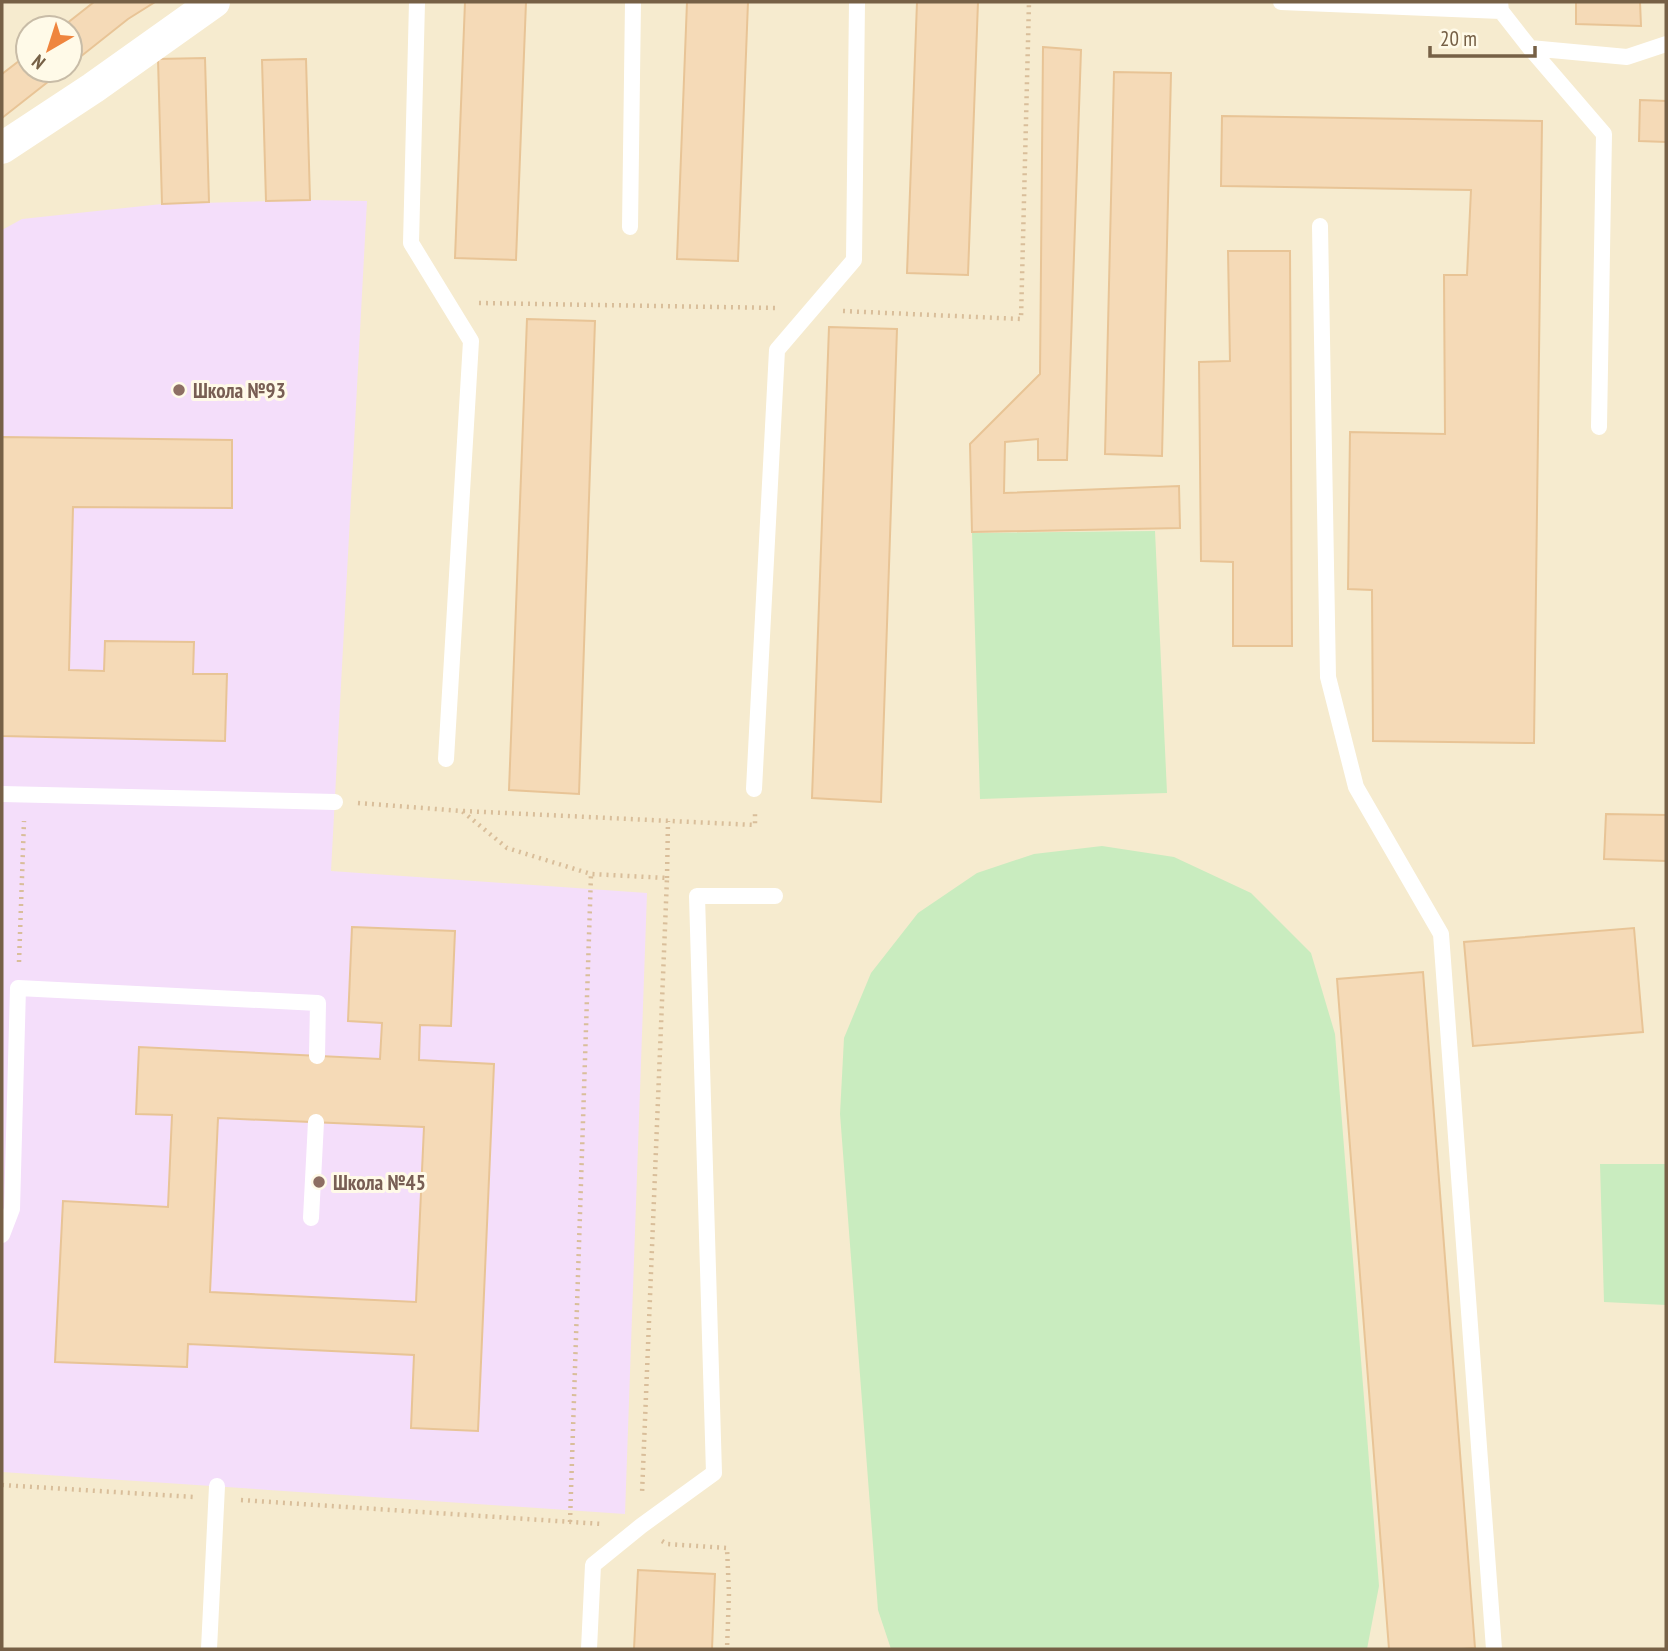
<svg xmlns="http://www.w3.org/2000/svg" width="1668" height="1651" viewBox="0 0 1668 1651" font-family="'PT Sans Narrow',sans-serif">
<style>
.residential{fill:#f6ebcf;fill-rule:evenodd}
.education{fill:#f4defa}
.pitch{fill:#c9ecbf}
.building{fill:#f5dab7;stroke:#e8c496;stroke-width:2;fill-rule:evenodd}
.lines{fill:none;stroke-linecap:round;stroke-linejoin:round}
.path{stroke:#d9be9a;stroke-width:4.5;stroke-dasharray:2 5;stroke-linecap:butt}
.service{stroke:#fff;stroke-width:16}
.minor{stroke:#fff;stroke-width:32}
.education-dot{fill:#8d6e63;stroke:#fffae8;stroke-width:2.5}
.labels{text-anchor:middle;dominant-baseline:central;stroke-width:6;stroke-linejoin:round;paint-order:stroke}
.education-label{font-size:21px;font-weight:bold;fill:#785e54;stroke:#fffae8;text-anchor:start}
</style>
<rect width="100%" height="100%" fill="#fef7e1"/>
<!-- residential -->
<path class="residential" d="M2,2H1666V1649H2ZM28,28H70V70H28Z"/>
<!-- education -->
<path class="education" d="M310,200L367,201L331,871L647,893L625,1514L2,1472V230L22,219L162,204Z"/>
<!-- pitch -->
<path class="pitch" d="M1155,531L1167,793L980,799L972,533Z
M1102,846L1174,857L1251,893L1311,953L1335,1034L1379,1586L1367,1649H891L878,1610L840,1114L844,1038L871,973L918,913L977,873L1034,854Z
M1600,1164H1666V1305L1604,1302Z"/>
<!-- building -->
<path class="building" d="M94,2H155L128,19L70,65V28H61Z
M465,2H526L516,260L455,258Z
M687,2H748L738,261L677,259Z
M917,2H978L968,275L907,273Z
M1576,2H1640L1641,26L1576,24Z
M1043,47L1081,50L1067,460H1038V439L1005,442L1004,493L1179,486L1180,528L972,532V533L970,444L1040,374Z
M28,54V70H63L2,118V74Z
M205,58L209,202L162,204L158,59Z
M306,59L310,200L266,201L262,60Z
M1114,72L1171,73L1162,456L1105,454Z
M1640,100L1666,101V142L1639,141Z
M1222,116L1542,121L1534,743L1373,741L1372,590L1348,589L1350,432L1445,434L1444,275H1467L1471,190L1221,186Z
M1228,251H1290L1292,646H1233V562L1201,561L1199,362L1230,361Z
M527,319L595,321L579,794L509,790Z
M829,327L897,329L881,802L812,798Z
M2,437L232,440V508L73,507L69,670L104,671L105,641L194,642L193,674H227L225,741L2,736Z
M1606,814L1666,815V861L1604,859Z
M352,927L455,931L451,1026L420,1025L419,1060L494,1064L478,1431L411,1428L414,1355L188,1344L187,1367L55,1362L63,1201L168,1207L172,1115L136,1114L139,1047L380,1059L382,1023L348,1021ZM218,1118L424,1127L416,1302L210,1292Z
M1634,928L1643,1032L1473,1046L1464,942Z
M1423,972L1475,1648L1462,1649H1389L1337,979Z
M638,1570L715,1574L712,1649H634Z"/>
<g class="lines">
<!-- path -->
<path class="path" d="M479,303L778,308
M843,311L1021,319L1029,2
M358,803L462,811L507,848L591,874L667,878L642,1494
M463,811L755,825V811
M667,878L668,821
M19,962L24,821
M2,1485L194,1497
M241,1500L602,1524
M570,1522L591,874
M662,1541L667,1544L727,1548L729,1593L727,1649"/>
<!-- service -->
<path class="service" d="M417,2L411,243L471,341L446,759
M1281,2L1501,11
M1500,2L1501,11L1530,48
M1320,226L1328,677L1356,787L1441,934L1494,1649
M630,227L633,2
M1599,427L1604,134L1530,48L1627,57L1666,44
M754,789L777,350L854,260L857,2
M2,794L335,802
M311,1218L316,1122
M2,1235L12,1209L18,988L318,1003L317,1056
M209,1649L217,1486
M589,1649L593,1565L641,1526L714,1473L697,896H775"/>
<!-- minor -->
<path class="minor" d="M2,148L93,88L214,2"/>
</g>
<!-- markers -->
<g class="education-dot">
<circle cx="179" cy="390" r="7"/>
<circle cx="319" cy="1182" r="7"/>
</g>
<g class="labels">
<!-- education labels -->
<g class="education-label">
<text x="193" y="390">Школа №93</text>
<text x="333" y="1182">Школа №45</text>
</g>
</g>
<!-- border -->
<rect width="1668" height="1651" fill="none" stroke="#766046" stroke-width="7"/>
<!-- north arrow -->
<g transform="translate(49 49) rotate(219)"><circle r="33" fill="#fffae8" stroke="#c8bca7" stroke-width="2"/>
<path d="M0-5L12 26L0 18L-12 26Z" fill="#ef853e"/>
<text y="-10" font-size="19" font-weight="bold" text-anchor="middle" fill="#766046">N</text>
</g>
<!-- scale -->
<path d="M1430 46v10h105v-10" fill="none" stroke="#766046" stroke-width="3.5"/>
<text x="1440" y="46" font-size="21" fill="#766046" stroke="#fffae8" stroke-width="5" paint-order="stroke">20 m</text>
</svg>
